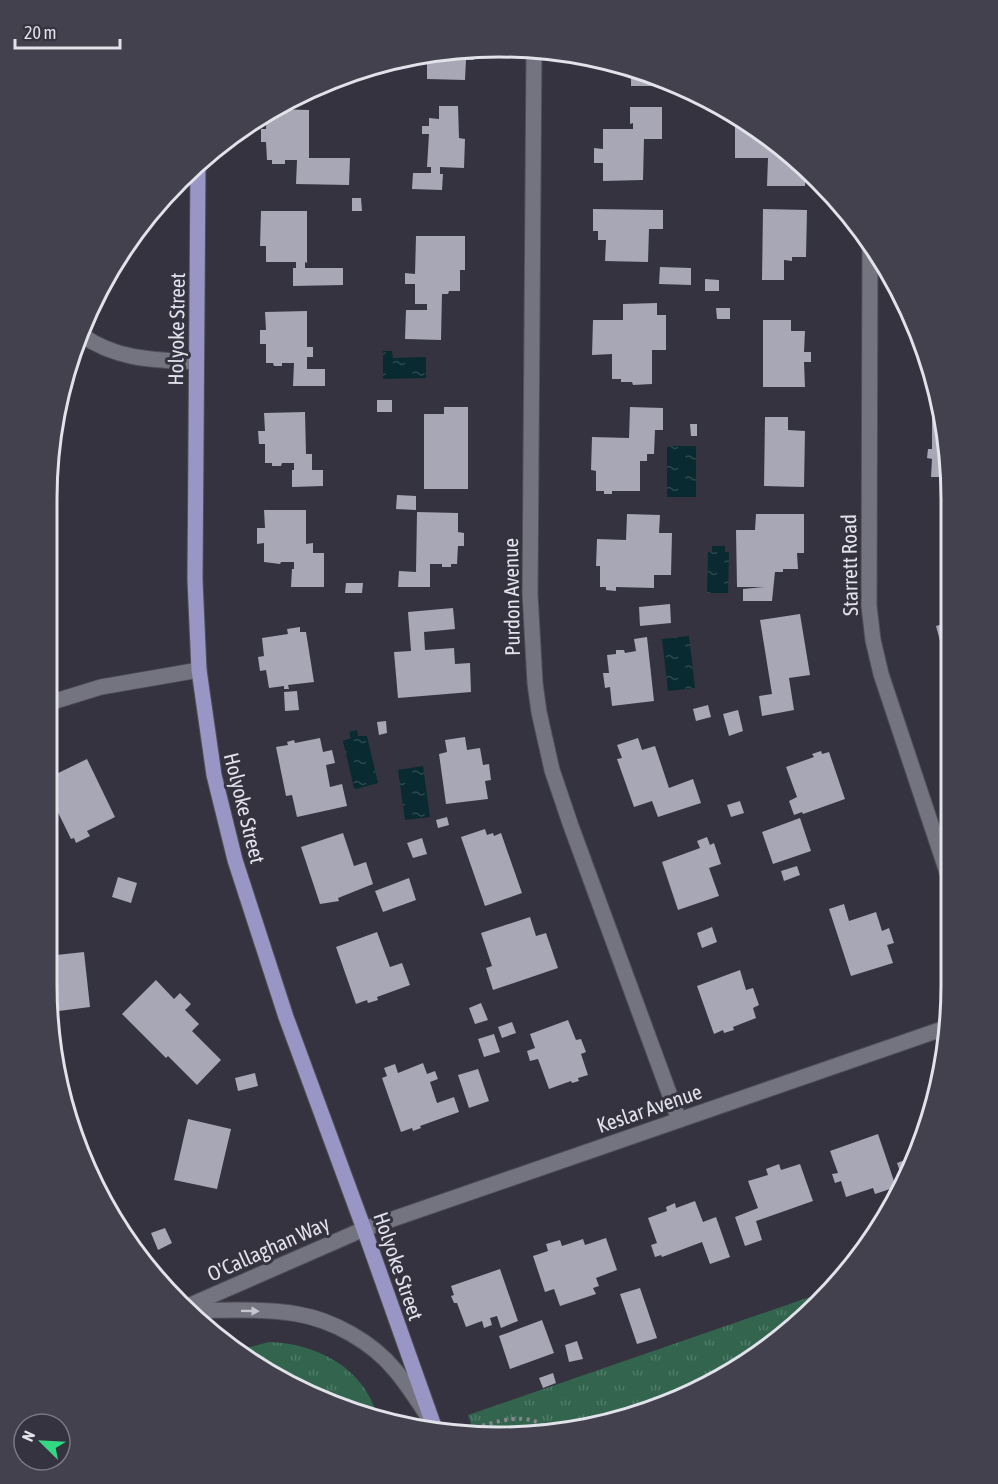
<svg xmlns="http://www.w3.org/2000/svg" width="998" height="1484" viewBox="0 0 998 1484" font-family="'Asap Condensed',sans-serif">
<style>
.grass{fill:url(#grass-tufts)}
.water{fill:url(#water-ripples)}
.building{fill:#a7a7b5}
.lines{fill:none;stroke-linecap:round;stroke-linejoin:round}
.minor-casing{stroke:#4f4f58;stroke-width:17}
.major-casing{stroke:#4f4f58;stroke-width:17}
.path{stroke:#878690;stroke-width:4;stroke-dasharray:3 4.5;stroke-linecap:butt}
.minor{stroke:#747481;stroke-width:15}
.major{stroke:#9996c5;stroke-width:15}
.oneway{fill:#c6c6d0}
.labels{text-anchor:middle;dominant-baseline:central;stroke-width:6;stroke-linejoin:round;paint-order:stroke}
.street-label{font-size:21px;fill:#e2e2ea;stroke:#34333f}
.rim{fill:none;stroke:#e2e2ea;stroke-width:3}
</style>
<defs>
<pattern id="grass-tufts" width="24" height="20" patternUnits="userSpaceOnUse" patternTransform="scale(1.5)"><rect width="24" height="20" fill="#33644e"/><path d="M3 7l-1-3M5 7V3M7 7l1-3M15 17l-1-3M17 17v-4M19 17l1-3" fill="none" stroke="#507a68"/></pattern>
<pattern id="water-ripples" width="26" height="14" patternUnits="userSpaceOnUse" patternTransform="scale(1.5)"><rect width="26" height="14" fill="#082a30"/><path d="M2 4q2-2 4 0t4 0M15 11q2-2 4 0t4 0" fill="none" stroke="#2c494e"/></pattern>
</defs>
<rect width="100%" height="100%" fill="#34333f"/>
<!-- grass -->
<path class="grass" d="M833,1289L725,1377L588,1429L475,1436L468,1415Z
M269,1342C316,1343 364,1368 377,1415L326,1403L235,1351Z"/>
<!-- water -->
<path class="water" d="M383,351H392L393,358L426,357V378L383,379Z
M667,446H696V497H667Z
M712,546H725V552H729L728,593H707L708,552H712Z
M689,636L695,688L668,691L662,639Z
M357,730L358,736H367L378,783L356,789L354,788L343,741L351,738L349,732Z
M423,766L430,817L405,820L398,770Z"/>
<!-- building -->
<path class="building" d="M470,47L474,48V60H466L465,80L427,79V54Z
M633,68L662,78V86H631V69Z
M711,101L719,104L714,114L706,110Z
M439,106H458L459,138L465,139L464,168L440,167V174H443L442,190L412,189L413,173H431V167H427L429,134H422V126H429V118L439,119Z
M630,107H662V139H644L643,180L603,181V163H594V148L603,149V129H633V123L630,124Z
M273,109L309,110V158H350L349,185L296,184L297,160H285V164H272V160H267L266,142H261V129H266L267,113Z
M735,127H753L798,159L806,167L805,186H767L768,158H735Z
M352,198H361L362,211H352Z
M593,209L663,210V229H649L648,262L605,261L606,240H598V231H593Z
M763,209L807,210L806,257H792V261L784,260V280H762Z
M261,211H307V263L305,262V268H343V285L293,286V268H296V262H266V246H260Z
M416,236H465V270H460V291H449L448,294H442L441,340L405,339L406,310H427V304H415V284H405V273L415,274Z
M660,267L691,268V285L659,284Z
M705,279L719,280V291H705Z
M657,303V315H666V350H652V384L633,385L632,382H621V379H612V354L592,355L593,320H623V304Z
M716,308H730V319H717Z
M307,311V347H313V357H307V369H325V386H293L294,363H282V366H274L273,363H266V344H260V330H266L265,312Z
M763,320H791V331H805L804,352H811V362H804L805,387H763Z
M377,400H392V412H377Z
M444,407H468V489H424V414H444Z
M630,407L663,408V430H655L654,454H647V461H640V491H612V494H604V491H596V471L591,470L592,437L629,438Z
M305,412L306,454H312V470H323V486L292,487V470H294V463H282L281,466H272V463H265V444H259L258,431H265L264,413Z
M932,413H941L951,477H931L932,459L927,458L928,449H932Z
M765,417H788V430L805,431L804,487L764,486Z
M690,424H697V436H691Z
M397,495L416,496V510L396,509Z
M944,506H950V524H944Z
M264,510H306V544L313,543V553H324V587H291L292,569H294V562H281L280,564L264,562V543L257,544V528H265Z
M417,512L458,513V532L464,533V546H458L457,564H451V567H442V564H430V587H398L399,571L416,572Z
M627,514L660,515L659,533H672L671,575H654V588L616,587V591L606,590V587H600V566H596L597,539L626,540Z
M756,514H804V553H797L798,569H783V572H775L772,601H743V589L764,587H737L736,530H755Z
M346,583H363L362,593H345Z
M670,604L671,623L640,626L639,607Z
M453,608L455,629L424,632L425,650L454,648L455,664L470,663L471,692L398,698L394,652L411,651L408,612Z
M800,614L810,675L789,678L794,710L762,716L759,696L772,694L760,620Z
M950,622L949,674L936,626Z
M300,627V632H306L314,682L288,685L289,689H284V686L269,688L266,670L260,671L258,657L264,656L262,638L288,634L287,629Z
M647,637L654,701L612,706L610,687L605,688L603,673H609L607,655L616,654V650H624L625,653L636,651L634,639Z
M297,691L299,710L285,711L284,692Z
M708,705L711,717L696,721L693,709Z
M738,710L743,731L729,736L723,714Z
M386,721L387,733L379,735L377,722Z
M465,737L467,750L480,748L483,765L489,764L491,780L485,781L488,799L446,804L439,754L447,752L445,740Z
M320,738L323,752L332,750L335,763L326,765L330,787L342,784L347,806L297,817L292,795L286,796L276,747L288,745L287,742L294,740L295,743Z
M638,738L642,750L655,746L669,788L693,779L701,803L658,817L652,801L634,807L617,759L622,758L617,745Z
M821,751L822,754L829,752L845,799L803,814L802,812L794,815L789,801L797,797L786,767L814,757L812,754Z
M87,759L115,817L87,831L90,836L76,843L74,838L71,839L48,792V788L50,787L48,778Z
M740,801L744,813L731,817L727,805Z
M447,817L449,825L438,828L436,820Z
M800,818L811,851L773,864L762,832Z
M485,829L487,835L493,833L494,836L501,833L522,893L485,906L461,837Z
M343,833L354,866L366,862L373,884L338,898L339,901L320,904L301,847Z
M50,836L55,846L47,850L48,837Z
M707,837L710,845L714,843L721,864L709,868L719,896L678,910L662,862L700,848L697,841Z
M422,838L427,854L413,858L407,843Z
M797,866L800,875L784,881L781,871Z
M118,877L137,883L131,903L112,897Z
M409,878L416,900L383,912L375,891Z
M844,904L849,921L876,912L882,931L889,928L894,943L887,945L893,963L851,976L829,909Z
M530,917L536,936L546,933L558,968L493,990L486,968L492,966L481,933Z
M712,927L717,942L702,948L697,933Z
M377,932L390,967L402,963L410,985L377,997L378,1000L368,1003L367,1000L356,1004L336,947Z
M84,952L90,1007L51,1012L46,985L47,956Z
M740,970L746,990L753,988L759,1005L753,1008L756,1018L733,1027L734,1030L724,1033L723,1030L714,1034L697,986Z
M156,980L174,999L180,993L191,1004L185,1010L199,1024L192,1031L221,1060L197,1085L168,1056L166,1058L122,1014Z
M481,1003L488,1020L475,1024L469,1008Z
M568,1020L576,1040L581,1039L586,1052L581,1054L588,1075L578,1078L579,1081L572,1083L571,1081L549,1089L538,1059L530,1061L527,1051L535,1048L530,1034Z
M512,1022L516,1033L502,1038L498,1027Z
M494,1034L500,1052L484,1057L478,1039Z
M423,1063L427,1074L435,1071L438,1079L430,1082L437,1103L454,1097L459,1112L420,1126L421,1128L413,1131L412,1128L401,1132L382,1078L387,1076L384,1068L395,1064L398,1073Z
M478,1069L489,1101L469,1108L458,1075Z
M255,1073L258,1086L238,1091L235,1078Z
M188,1119L231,1129L217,1189L174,1180Z
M878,1134L896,1187L875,1194L873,1188L846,1197L841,1181L835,1183L832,1174L838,1173L830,1151Z
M913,1157L905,1185L897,1163Z
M779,1164L781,1170L800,1164L813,1201L756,1221L762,1240L745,1246L735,1217L758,1208L748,1181L768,1175L766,1169Z
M695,1201L703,1222L716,1217L730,1257L710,1264L702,1242L662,1257L661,1255L655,1257L651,1245L657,1243L648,1218L667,1211L666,1207L675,1203L676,1208Z
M165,1228L172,1243L158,1250L151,1233Z
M606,1238L617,1270L596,1278L599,1286L593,1288L596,1294L560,1306L554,1289L545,1292L533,1256L548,1251L546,1244L560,1240L562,1246L583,1239L585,1245Z
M500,1269L518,1321L501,1328L497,1316L490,1318L492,1325L484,1328L482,1321L466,1327L457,1303H454L451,1296L454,1295L451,1286Z
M640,1288L657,1338L637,1344L620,1294Z
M542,1320L554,1353L510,1369L499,1336Z
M577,1341L583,1359L569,1362L565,1345Z
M553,1373L556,1383L543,1388L539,1378Z"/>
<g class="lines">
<defs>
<path id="minor" d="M534,50L530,594L535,683L539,712L552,770L571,826L679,1120
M870,242L869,606L873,640L881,674L948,875
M82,335C116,360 156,360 196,362
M49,703L101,687L199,670
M69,1122L71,1121
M188,1306L364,1229L948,1027
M191,1310C225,1311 264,1308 297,1314C333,1320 372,1342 395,1370C407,1384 417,1400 427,1415"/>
<path id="major" d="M198,164L195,580L199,670L214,775L235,860L286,1017L364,1229L435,1429"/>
</defs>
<!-- minor casing -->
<use href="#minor" class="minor-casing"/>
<!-- major casing -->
<use href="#major" class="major-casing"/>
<!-- path -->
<path class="path" d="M468,1430C492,1423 531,1408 548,1431"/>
<!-- minor -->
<use href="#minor" class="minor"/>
<!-- major -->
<use href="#major" class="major"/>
</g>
<!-- one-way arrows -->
<defs><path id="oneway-solid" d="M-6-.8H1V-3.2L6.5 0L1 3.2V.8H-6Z" transform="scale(1.5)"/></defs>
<use class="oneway" href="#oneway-solid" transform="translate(250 1311) rotate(1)"/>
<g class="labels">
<!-- street labels -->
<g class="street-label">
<text transform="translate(176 329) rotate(-89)">Holyoke Street</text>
<text transform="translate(849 565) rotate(-91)">Starrett Road</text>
<text transform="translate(511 597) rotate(-91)">Purdon Avenue</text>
<text transform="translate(245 808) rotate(76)">Holyoke Street</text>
<text transform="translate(649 1108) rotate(-19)">Keslar Avenue</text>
<text transform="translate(268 1248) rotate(-24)">O'Callaghan Way</text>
<text transform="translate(399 1266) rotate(71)">Holyoke Street</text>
</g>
</g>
<!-- crop -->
<path d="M0 0H998V1484H0ZM499 57H499A442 442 0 0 1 941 499V985A442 442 0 0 1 499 1427H499A442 442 0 0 1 57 985V499A442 442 0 0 1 499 57Z" fill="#42414d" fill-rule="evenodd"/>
<path class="rim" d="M499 57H499A442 442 0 0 1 941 499V985A442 442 0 0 1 499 1427H499A442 442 0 0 1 57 985V499A442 442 0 0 1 499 57Z"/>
<!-- north arrow -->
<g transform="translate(42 1442) rotate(294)"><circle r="28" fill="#34333f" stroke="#7a7983" stroke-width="1.5"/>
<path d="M0-4.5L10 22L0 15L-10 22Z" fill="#33d882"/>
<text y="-9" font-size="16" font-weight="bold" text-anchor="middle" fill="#e2e2ea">N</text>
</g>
<!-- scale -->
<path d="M15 39v9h105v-9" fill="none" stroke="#e2e2ea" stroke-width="3"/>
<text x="24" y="39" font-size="18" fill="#e2e2ea" stroke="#34333f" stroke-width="4.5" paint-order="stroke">20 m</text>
</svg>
